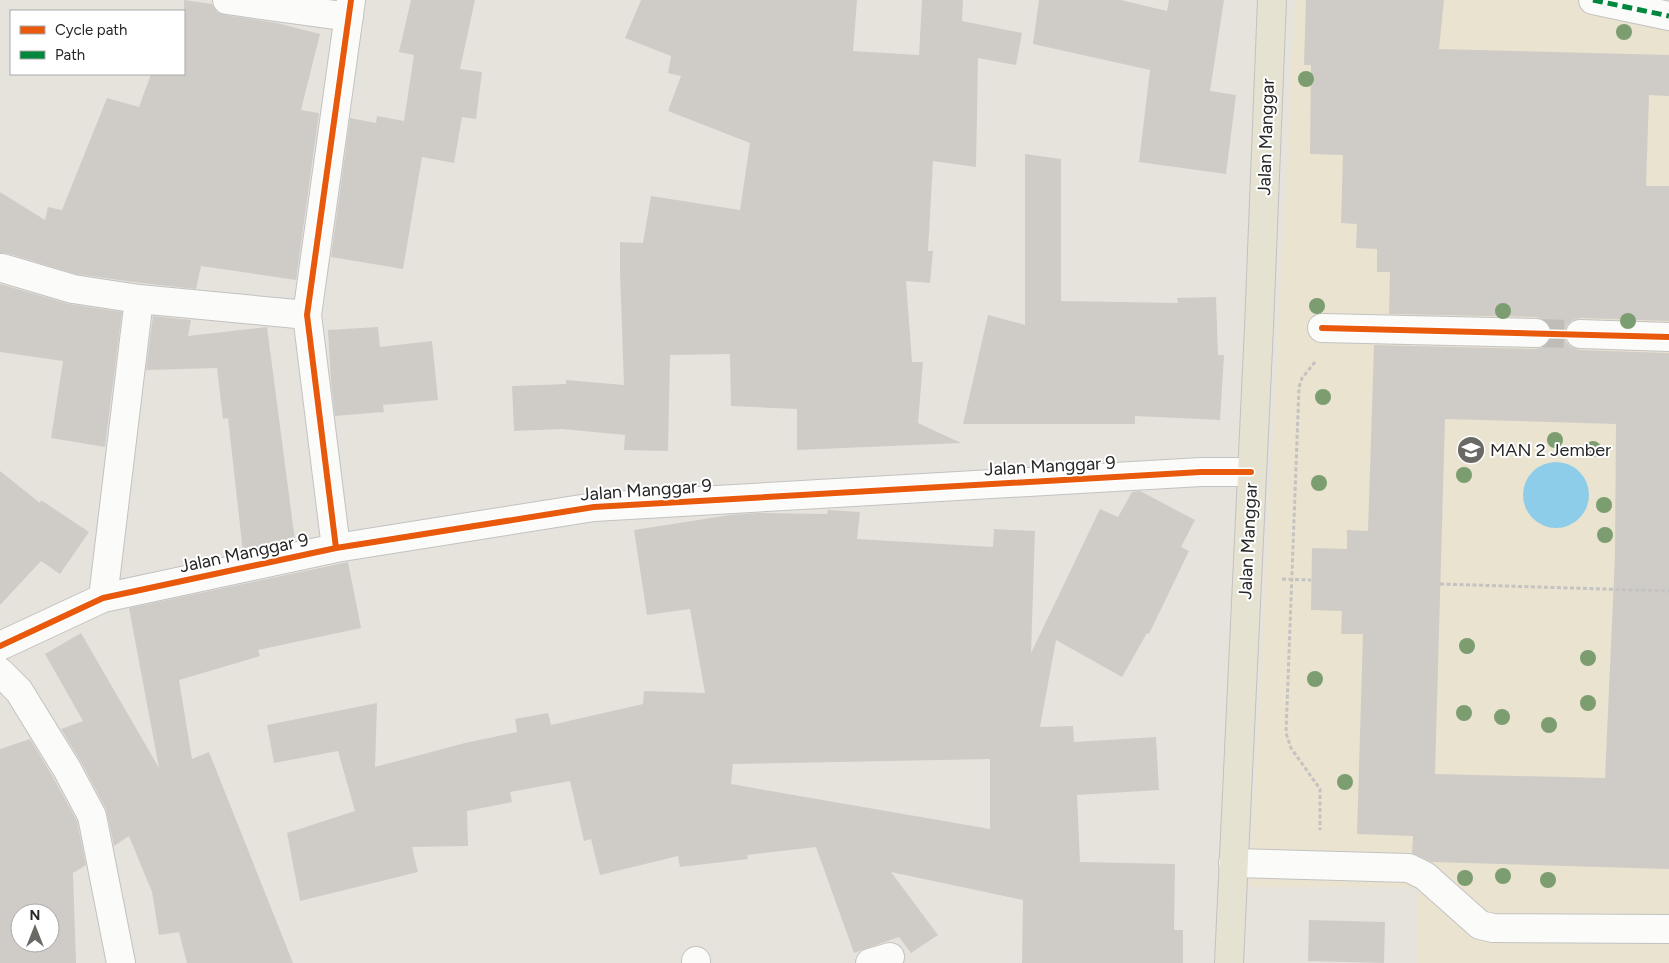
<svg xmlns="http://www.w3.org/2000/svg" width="1669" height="963" viewBox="0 0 1669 963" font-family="Figtree,sans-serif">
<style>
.education{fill:#eae3d0}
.water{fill:#8ecde9}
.building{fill:#cfccc7;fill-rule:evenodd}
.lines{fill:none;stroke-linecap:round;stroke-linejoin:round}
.minor-tunnel{stroke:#c0bdb8;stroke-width:28;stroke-dasharray:28 14;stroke-linecap:butt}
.minor-casing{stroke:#c3c2c2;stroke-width:30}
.major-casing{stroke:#c3c1bf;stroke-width:30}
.path{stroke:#c4c3c2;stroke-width:3;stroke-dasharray:4 2.5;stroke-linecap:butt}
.minor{stroke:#fbfbfa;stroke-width:28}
.major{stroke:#e5e2d2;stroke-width:28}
.quiet{stroke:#00873e;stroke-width:5;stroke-dasharray:10 5;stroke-linecap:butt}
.cycleway-casing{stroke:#fff;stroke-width:9}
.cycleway{stroke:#e8590c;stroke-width:6}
.tree{fill:#7b9d70}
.labels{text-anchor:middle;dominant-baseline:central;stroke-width:4;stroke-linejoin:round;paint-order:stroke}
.street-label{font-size:18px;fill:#272727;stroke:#fff}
.poi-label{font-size:18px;fill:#272727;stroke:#fff;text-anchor:start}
</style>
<rect width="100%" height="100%" fill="#e6e3dc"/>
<!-- education -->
<path class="education" d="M1295,0H1590L1669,13V963H1417V887H1250Z"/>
<!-- water -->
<path class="water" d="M1523 495a33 33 0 1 1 66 0a33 33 0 1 1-66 0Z"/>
<!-- building -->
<path class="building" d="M184,0L212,4L217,12L225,15L277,23L320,34L301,110L319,113L296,280L201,266L196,289L141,283L76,274L6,253H0V192L45,220L48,207L62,210L107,98L139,107L151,74H184Z
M411,0H475L460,69L482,72L476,119L462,117L454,163L422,157L403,269L331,257L350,118L376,123L377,116L404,121L414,55L399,52Z
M641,0H857L853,51L919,55L922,0H963L962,21L1022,33L1016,65L978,58L976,167L933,161L928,251H933L930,283L906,281L912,362H923L918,423L961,443L797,450V409L731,406L730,354L670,355L668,451L624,450L625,435L562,429L514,431L512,386L566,384V380L624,385L620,273V242L643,243L651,196L740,210L750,143L668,111L681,76L668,73L671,56L625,38Z
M1039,0H1121L1167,11L1169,0H1224L1210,91L1236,95L1226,174L1139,162L1150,70L1033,44Z
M1306,0H1444L1439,49L1669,55V96L1649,95L1646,186H1669V321L1580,318L1573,320L1567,325L1564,334L1566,342L1571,347L1579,350L1669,353V869L1432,862L1412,853L1413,836L1357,834L1363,634H1341L1342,611L1311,610L1312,548L1347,549V530L1368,531L1374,345L1536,349L1543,347L1549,342L1552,333L1549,325L1545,320L1536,317L1389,314L1390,272H1377V249L1356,248L1357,224L1341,223L1343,155L1310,154L1311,65H1304ZM1445,419L1616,424L1615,555L1605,778L1435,774Z
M1025,154L1061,159V301L1178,303L1177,298L1216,297L1218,355H1224L1220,420L1135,416V424H963L988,315L1025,325Z
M0,284L69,304L122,312L105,447L51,438L63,361L0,352Z
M153,316L191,320L188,336L267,327L295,541L243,552L228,418L223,419L217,368L146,370Z
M378,327L380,347L432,341L438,400L383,405L384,412L335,416L331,382L328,330Z
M0,471L40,503L41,500L89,532L60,574L41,561L0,605Z
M1140,491L1195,520L1181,547L1189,551L1149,634L1147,633L1122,677L1056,640L1040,727L1073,726L1074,742L1156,737L1159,790L1077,795L1080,862L1175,864L1174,930H1183V963H1022L1023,900L891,872L938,935L911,953L899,937L854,953L816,847L747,855L748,859L680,867L678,856L600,875L591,839L584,841L570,781L510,792L512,802L467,811L468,846L412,847L418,872L300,901L287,833L355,811L338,751L274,763L267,725L377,703L375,767L465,743L517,732L515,719L548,713L551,725L643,704L644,691L705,693L690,609L647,615L634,530L730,515L758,513L827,514L828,510L860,512L857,539L993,547L994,529L1035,531L1031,653L1100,509L1118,517L1132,492ZM990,759V829L731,784L733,764Z
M348,562L361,628L258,650L260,656L179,680L192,759L209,752L293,963H187L179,932L159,935L152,892L129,836L114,846L106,809L81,762L61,729L83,721L45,654L81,633L159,768L129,608Z
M30,739L53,777L77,821L86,865L73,873L76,963H0V749ZM20,913H50V943H20Z
M1309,920L1385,922L1384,963L1308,961Z"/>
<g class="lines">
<!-- minor-tunnel -->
<path class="minor-tunnel" d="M1536,333L1580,334"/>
<defs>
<path id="minor" d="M227,0L349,17
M1593,0L1669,16
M2,268L73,289L139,299L307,315
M1322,328L1536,333
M1580,334L1669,337
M336,548L307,315L351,0
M103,598L139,299
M0,646L103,598L336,548L594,507L1201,472H1251
M0,672L19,691L67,769L92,816L121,963
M1233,863L1409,868L1425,876L1480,925L1493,928L1669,929
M696,961V963
M870,963L890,957"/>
<path id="major" d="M1229,963L1259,327L1272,0"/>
</defs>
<!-- minor casing -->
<use href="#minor" class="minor-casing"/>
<!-- major casing -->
<use href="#major" class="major-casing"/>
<!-- path -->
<path class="path" d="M1315,362L1302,378L1299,387L1286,733L1291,748L1320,789V830
M1282,579L1311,580
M1440,584L1669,591"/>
<!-- minor -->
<use href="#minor" class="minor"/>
<!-- major -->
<use href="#major" class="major"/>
<!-- quiet -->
<path class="quiet" d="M1593,0L1669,16"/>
<defs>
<path id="cycleway" d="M1322,328L1669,337
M336,548L307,315L351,0
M0,646L103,598L336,548L594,507L1201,472H1251"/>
</defs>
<!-- cycleway casing -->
<use href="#cycleway" class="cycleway-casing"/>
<!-- cycleway -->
<use href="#cycleway" class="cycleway"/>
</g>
<!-- trees -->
<g class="tree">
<circle cx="1624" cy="32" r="8"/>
<circle cx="1306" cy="79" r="8"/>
<circle cx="1317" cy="306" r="8"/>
<circle cx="1503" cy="311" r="8"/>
<circle cx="1628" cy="321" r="8"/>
<circle cx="1323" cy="397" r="8"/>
<circle cx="1555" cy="440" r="8"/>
<circle cx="1593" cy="449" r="8"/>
<circle cx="1464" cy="475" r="8"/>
<circle cx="1319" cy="483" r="8"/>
<circle cx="1604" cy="505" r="8"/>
<circle cx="1605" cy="535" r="8"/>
<circle cx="1467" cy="646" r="8"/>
<circle cx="1588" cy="658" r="8"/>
<circle cx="1315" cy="679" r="8"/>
<circle cx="1588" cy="703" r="8"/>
<circle cx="1464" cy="713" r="8"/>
<circle cx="1502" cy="717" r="8"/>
<circle cx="1549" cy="725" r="8"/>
<circle cx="1345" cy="782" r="8"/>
<circle cx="1503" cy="876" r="8"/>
<circle cx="1465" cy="878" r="8"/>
<circle cx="1548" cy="880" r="8"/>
</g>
<!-- icons -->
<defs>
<symbol id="school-disc" viewBox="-11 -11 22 22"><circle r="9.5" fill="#6a6966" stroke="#fff"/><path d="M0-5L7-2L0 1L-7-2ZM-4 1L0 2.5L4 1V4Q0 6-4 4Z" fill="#fff"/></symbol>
</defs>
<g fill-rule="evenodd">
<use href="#school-disc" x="1455" y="434" width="32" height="32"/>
</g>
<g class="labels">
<!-- street labels -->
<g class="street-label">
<text transform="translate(1266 137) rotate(-88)">Jalan Manggar</text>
<text transform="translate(1050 466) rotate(-3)">Jalan Manggar 9</text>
<text transform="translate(646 490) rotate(-4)">Jalan Manggar 9</text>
<text transform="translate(1248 541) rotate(-87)">Jalan Manggar</text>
<text transform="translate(244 553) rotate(-12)">Jalan Manggar 9</text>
</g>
<!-- poi labels -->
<g class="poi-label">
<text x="1490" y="450">MAN 2 Jember</text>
</g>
</g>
<!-- legend -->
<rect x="10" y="10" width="175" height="65" fill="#ffffff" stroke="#a9a9a9"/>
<rect x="20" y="26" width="25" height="8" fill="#e8590c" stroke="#a9a9a9"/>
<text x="55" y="35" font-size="15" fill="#272727">Cycle path</text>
<rect x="20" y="51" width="25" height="8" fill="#00873e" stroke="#a9a9a9"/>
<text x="55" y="60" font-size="15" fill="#272727">Path</text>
<!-- north arrow -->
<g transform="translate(35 928)"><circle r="24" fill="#ffffff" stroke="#a9a9a9"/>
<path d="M0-4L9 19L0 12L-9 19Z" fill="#6a6966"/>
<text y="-8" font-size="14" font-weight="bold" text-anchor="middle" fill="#272727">N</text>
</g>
</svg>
